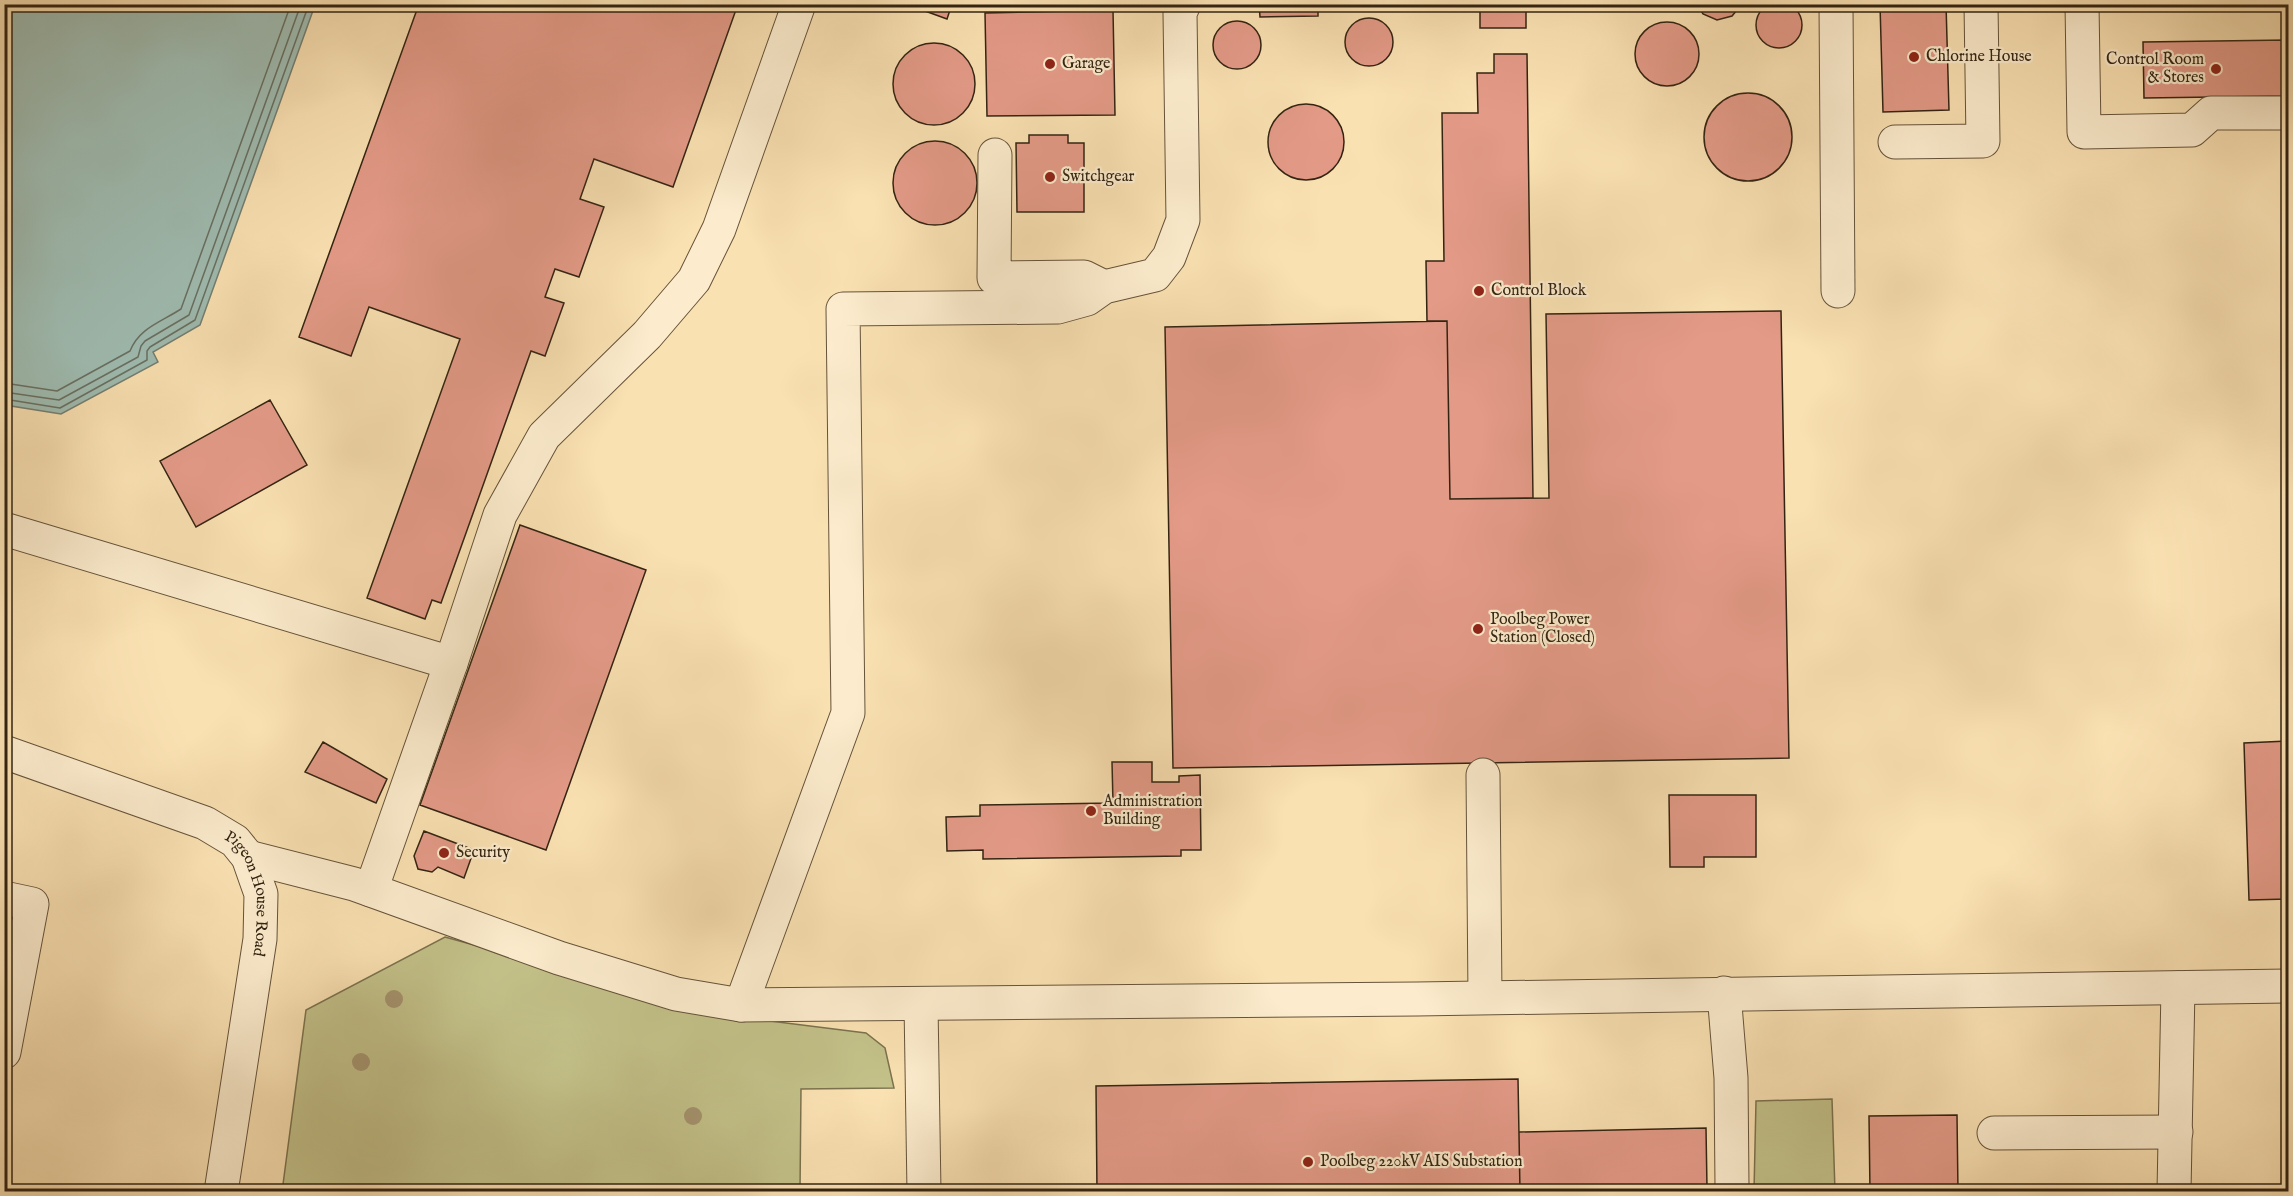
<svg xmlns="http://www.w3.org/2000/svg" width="2293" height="1196" viewBox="0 0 2293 1196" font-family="'IM FELL English',serif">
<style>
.green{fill:#c3c189;stroke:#7b724e;stroke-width:1.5}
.water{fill:#9fbcb1;stroke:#747f71;stroke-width:1.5}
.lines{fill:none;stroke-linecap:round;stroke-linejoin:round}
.shore{stroke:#697062;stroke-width:1.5}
.building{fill:#e39a87;stroke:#332412;stroke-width:1.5}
.minor-casing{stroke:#65533a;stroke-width:35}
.minor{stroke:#fceccd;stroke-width:33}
.tree{fill:#a4936e}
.poi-dot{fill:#8f2418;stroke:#fceccd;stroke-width:2}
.labels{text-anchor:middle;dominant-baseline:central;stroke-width:4.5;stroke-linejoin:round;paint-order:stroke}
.poi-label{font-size:16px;fill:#332412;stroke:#fceccd;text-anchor:start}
.street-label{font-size:16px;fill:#332412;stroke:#fceccd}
</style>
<rect width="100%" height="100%" fill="#fae1b2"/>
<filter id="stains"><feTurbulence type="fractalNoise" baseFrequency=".00333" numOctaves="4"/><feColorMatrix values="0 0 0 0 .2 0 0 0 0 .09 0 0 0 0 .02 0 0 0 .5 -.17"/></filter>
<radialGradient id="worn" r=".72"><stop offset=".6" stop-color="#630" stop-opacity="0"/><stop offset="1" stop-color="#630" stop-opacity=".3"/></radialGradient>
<!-- green -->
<path class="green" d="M445,937L730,1016L866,1033L885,1048L894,1088L801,1089L800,1191L282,1192L306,1010Z
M1832,1099L1835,1191H1754L1756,1101Z"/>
<!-- water -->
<path class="water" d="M4,5H315L200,325L153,352L158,362L61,414L5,405Z"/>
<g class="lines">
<!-- shore -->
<path class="shore" d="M4,383L57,391L130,351C139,328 161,322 181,309L291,4
M4,392L59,400L138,357L141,346L145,341L189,315L301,4
M4,399L60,408L147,360V351L150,347L195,320L309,4"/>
</g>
<!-- building -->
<path class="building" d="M1756 25a23 23 0 1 1 46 0a23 23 0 1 1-46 0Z
M419,4H738L673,187L594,159L580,199L604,207L579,277L555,269L545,297L564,303L545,356L531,351L441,603L432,600L425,619L367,598L460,339L369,307L351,356L299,337Z
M915,4H952L947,19L914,7Z
M1259,4H1318V16L1260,17Z
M1480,4H1526V28H1480Z
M1697,4H1742L1732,16L1717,20L1703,14Z
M1880,4H1946L1949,110L1883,112Z
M1113,10L1115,115L987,116L985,13Z
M1345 42a24 24 0 1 1 48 0a24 24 0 1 1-48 0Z
M1213 45a24 24 0 1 1 48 0a24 24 0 1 1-48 0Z
M1635 54a32 32 0 1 1 64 0a32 32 0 1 1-64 0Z
M2288,40V96L2144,98L2143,42Z
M893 84a41 41 0 1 1 82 0a41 41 0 1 1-82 0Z
M1494,54H1527L1533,498L1450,499L1447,321H1427L1426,261H1444L1442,113H1478L1477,73H1494Z
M1704 137a44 44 0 1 1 88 0a44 44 0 1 1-88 0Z
M1268 142a38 38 0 1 1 76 0a38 38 0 1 1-76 0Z
M1029,135H1068V143H1084V212H1017L1016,143H1029Z
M893 183a42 42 0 1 1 84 0a42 42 0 1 1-84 0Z
M1781,311L1789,758L1173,768L1165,327L1447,321L1450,499L1549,498L1546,314Z
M270,400L307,465L196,527L160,461Z
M520,525L646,570L546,850L420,805Z
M2288,741V899L2249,900L2244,743Z
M323,742L387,779L376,803L305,772Z
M1112,762H1152V782H1179V776L1200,775L1201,850H1181V856L983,859V850L947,851L946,817L980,816V805L1113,803Z
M1669,795H1756V857H1704V867H1670Z
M424,831L474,850L464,878L438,867L432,872L418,869L414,856Z
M1518,1079L1520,1192H1097L1096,1086Z
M1957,1115L1958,1192H1870L1869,1116Z
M1706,1128L1707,1188L1520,1192L1519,1132Z"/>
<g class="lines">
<defs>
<g id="minor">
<path d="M1836,4L1838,291"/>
<path d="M2082,4L2084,132L2192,130L2211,113H2288"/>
<path d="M1895,142L1983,141L1981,4"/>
<path d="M995,155L994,278L1084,277L1104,287"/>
<path d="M4,529L451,663"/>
<path id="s1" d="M4,752L205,823L235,841L248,857L261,894L260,939L221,1192"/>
<path d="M1483,775L1485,997"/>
<path d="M248,857L354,884L559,958L676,994L741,1005L1417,999L2288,986"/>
<path d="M371,890L451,663L500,515L544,436L647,335L694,280L719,229L799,4"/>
<path d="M4,898L32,904L4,1052"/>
<path d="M1724,993L1731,1078L1732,1186L1730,1192"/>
<path d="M921,1004L924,1192"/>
<path d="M741,1005L848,713L843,309L1058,307L1087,299L1104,287L1155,275L1169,257L1183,220L1180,13L1184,4"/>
<path d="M1994,1133L2176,1132"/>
<path d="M2174,1192L2178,988"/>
</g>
</defs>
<!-- minor casing -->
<use href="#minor" class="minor-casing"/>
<!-- minor -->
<use href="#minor" class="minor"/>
</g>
<!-- trees -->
<g class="tree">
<circle cx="394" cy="999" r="9"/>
<circle cx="361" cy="1062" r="9"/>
<circle cx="693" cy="1116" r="9"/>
</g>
<!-- markers -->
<g class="poi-dot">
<circle cx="1914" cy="57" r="6"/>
<circle cx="1050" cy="64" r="6"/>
<circle cx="2216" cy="69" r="6"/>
<circle cx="1050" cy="177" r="6"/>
<circle cx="1479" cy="291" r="6"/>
<circle cx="1478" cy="629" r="6"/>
<circle cx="1091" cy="811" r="6"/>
<circle cx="444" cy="853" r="6"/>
<circle cx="1308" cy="1162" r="6"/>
</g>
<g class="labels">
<!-- poi labels -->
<g class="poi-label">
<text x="1926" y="57">Chlorine House</text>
<text x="2204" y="60" text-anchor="end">Control Room<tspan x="2204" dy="18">&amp; Stores</tspan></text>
<text x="1062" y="64">Garage</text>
<text x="1062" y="177">Switchgear</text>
<text x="1491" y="291">Control Block</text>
<text x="1490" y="620">Poolbeg Power<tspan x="1490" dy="18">Station (Closed)</tspan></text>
<text x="1103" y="802">Administration<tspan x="1103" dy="18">Building</tspan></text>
<text x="456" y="853">Security</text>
<text x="1320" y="1162">Poolbeg 220kV AIS Substation</text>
</g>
<!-- street labels -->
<g class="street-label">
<text stroke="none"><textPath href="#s1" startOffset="304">Pigeon House Road</textPath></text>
</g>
</g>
<!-- margin -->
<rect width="2293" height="1196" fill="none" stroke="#fae1b2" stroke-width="24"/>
<rect x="6" y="6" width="2281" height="1184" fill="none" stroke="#332412" stroke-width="3"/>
<rect x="12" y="12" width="2269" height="1172" fill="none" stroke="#332412" stroke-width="1.5"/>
<rect width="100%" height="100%" filter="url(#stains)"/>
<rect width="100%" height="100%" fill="url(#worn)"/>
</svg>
